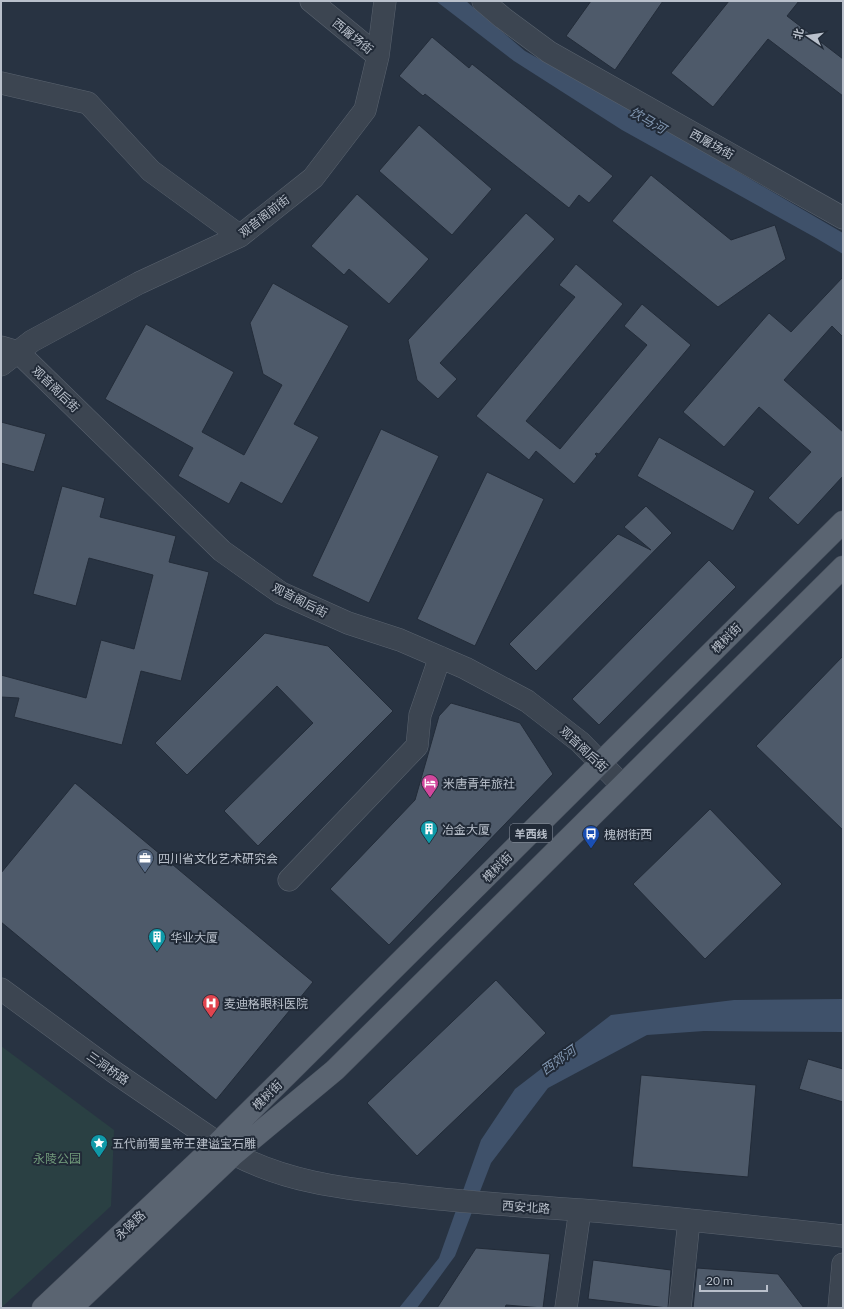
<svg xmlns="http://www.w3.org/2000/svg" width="844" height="1309" viewBox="0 0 844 1309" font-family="Lato,'Noto Sans SC',sans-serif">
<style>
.green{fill:#2a4043}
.water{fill:#3f516a}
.building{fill:#4e5a6a;stroke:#232c39}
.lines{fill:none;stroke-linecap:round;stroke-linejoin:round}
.minor-casing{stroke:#5a636f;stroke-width:23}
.major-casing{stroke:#464e5b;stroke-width:23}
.minor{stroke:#3c4551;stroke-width:22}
.major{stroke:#5a6471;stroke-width:22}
.labels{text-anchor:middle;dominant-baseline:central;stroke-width:4;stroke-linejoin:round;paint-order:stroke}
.shield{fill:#212a37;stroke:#8b939f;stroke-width:1}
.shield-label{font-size:11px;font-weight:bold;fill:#b9c0cb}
.street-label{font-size:12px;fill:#b9c0cb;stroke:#212a37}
.poi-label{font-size:12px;fill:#b9c0cb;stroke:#212a37;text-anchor:start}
.park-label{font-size:12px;fill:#719b7b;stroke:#212a37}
.water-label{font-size:13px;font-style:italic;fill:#8297b1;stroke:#212a37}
</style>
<rect width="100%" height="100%" fill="#283342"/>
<!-- green -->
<path class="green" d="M1,1046L114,1130L111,1206L1,1308Z"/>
<!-- water -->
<path class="water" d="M436,1H466L525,51L670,132L843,233V254L816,238L622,130L514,61Z
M843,999V1032L704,1031L647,1035L548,1088L491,1163L455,1256L417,1308H399L439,1258L481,1140L515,1089L611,1015L734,1000Z"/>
<!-- building -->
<path class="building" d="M591,1H663L615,70L566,36Z
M729,1H799L787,16L843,59V96L768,39L713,107L671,73Z
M432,37L469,68L472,64L613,176L589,203L579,195L569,208L425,94L423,96L399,76Z
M419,125L492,189L452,235L379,171Z
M651,175L731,240L775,225L786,259L718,307L612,221Z
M357,194L429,259L389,304L349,269L344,275L311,246Z
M526,213L555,239L440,363L457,379L438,399L417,380L408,340Z
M576,264L623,304L526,421L560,449L647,345L624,326L642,304L691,345L599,454L596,453L595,454L597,456L574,484L536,451L529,460L476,416L575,297L559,285Z
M843,277V337L832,326L784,380L843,432V476L798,525L768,498L811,452L759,407L724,447L683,412L769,313L791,332Z
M273,283L349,326L294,424L319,437L282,504L241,482L229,504L178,476L193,448L105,399L146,324L234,372L202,432L244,455L282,385L263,374L250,323Z
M1,422L46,434L34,472L1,463Z
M381,429L439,456L369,603L312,576Z
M659,437L755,491L733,531L637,476Z
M487,472L544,499L475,646L417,619Z
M62,486L105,498L100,517L176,536L169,562L209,572L181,681L141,671L122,745L14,717L19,698L1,697V675L86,698L101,640L134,649L153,575L89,558L76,606L33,594Z
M646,506L672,533L536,671L509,644L618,534L651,550L624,527Z
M709,560L736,587L599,725L572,699Z
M265,633L328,646L393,711L258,846L224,811L313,723L277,686L187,775L155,743Z
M843,656V830L756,746Z
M451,703L520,723L553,774L389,945L330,889L415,800L439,716Z
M75,783L313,982L216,1100L1,922V873Z
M710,809L782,884L705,959L633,884Z
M496,980L546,1033L417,1156L367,1103Z
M808,1059L843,1069V1102L799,1089Z
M641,1075L756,1085L748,1177L632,1167Z
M476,1248L550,1254L543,1308L506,1305L505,1308H437Z
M593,1260L671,1270L668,1308L588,1299Z
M697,1268L778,1274L804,1308H693Z"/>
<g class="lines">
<defs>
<path id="minor" d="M311,1L378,56
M483,1L503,18L549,52L843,218
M1,83L88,103L151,171L240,236
M1,347L18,352L222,551L281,593L348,623L400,640L465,668L527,701L580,742L622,785
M1,365L32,341L139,283L240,236L313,178L365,110L378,56L385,1
M289,880L417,746L420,715L440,657
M1,989L114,1072L234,1154C285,1181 339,1188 396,1194C457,1202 519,1206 581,1210C668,1217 756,1227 843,1236
M566,1308L580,1210
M680,1308L689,1220
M839,1308L843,1264"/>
<path id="major" d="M43,1308L218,1143L843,522
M71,1308L234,1154L335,1070L843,567"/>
</defs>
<!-- minor casing -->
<use href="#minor" class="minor-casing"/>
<!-- major casing -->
<use href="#major" class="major-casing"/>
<!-- minor -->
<use href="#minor" class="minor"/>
<!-- major -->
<use href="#major" class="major"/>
</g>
<!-- icons -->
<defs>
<symbol id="hotel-pin" viewBox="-11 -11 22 30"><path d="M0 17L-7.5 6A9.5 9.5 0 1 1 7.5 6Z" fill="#d1479c" stroke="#212a37"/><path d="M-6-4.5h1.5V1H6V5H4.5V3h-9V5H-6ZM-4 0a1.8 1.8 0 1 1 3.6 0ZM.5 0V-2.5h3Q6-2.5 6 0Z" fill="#fff"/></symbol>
<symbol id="building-pin" viewBox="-11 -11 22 30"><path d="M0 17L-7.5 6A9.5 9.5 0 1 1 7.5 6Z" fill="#0f9aa8" stroke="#212a37"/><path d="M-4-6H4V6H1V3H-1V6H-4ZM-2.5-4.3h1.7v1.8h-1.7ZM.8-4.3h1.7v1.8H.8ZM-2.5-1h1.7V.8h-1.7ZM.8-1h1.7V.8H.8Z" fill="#fff"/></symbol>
<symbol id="bus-pin" viewBox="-11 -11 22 30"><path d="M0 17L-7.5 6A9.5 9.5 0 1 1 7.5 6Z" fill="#1a4fb4" stroke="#212a37"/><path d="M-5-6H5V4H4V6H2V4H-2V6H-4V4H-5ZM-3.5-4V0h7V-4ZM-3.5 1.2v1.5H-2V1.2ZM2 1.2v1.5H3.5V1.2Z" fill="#fff"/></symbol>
<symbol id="office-pin" viewBox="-11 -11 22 30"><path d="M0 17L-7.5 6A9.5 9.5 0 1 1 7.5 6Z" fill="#5c6f8a" stroke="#212a37"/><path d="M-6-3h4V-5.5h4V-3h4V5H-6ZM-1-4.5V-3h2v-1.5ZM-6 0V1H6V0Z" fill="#fff"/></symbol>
<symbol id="hospital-pin" viewBox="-11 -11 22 30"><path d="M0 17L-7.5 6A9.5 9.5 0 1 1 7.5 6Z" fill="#e0444e" stroke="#212a37"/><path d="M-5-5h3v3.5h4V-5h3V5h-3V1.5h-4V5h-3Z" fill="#fff"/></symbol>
<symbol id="sight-pin" viewBox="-11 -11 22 30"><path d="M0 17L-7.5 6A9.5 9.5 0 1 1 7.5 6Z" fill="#0f9aa8" stroke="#212a37"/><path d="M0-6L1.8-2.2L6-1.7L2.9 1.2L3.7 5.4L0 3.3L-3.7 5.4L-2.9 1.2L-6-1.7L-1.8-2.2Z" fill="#fff"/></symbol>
</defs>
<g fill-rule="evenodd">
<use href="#hotel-pin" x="420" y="773" width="20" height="27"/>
<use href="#building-pin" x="419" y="819" width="20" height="27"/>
<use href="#bus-pin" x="581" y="824" width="20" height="27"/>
<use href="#office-pin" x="135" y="848" width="20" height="27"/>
<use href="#building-pin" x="147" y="927" width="20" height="27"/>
<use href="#hospital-pin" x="201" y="993" width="20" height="27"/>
<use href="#sight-pin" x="89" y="1133" width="20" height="27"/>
</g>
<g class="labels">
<!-- shield labels -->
<rect class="shield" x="510" y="824" width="42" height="18" rx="3"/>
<g class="shield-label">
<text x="531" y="833">羊西线</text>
</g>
<!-- street labels -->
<g class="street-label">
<text transform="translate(353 36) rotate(39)">西屠场街</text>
<text transform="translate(712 144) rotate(29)">西屠场街</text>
<text transform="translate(264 216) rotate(-38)">观音阁前街</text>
<text transform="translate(56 389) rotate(44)">观音阁后街</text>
<text transform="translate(300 600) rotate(27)">观音阁后街</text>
<text transform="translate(726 638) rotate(-45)">槐树街</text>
<text transform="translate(584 749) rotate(43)">观音阁后街</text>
<text transform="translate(497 867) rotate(-45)">槐树街</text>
<text transform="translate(108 1068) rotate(35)">三洞桥路</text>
<text transform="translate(267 1095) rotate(-45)">槐树街</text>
<text transform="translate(526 1207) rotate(4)">西安北路</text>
<text transform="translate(130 1225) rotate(-43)">永陵路</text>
</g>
<!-- poi labels -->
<g class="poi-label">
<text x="443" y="783">米唐青年旅社</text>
<text x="442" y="829">冶金大厦</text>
<text x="604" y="834">槐树街西</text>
<text x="158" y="858">四川省文化艺术研究会</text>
<text x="170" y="937">华业大厦</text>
<text x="224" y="1003">麦迪格眼科医院</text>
<text x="112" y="1143">五代前蜀皇帝王建谥宝石雕</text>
</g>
<!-- park labels -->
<g class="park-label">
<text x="57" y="1158">永陵公园</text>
</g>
<!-- water labels -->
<g class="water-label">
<text transform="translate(648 120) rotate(30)">饮马河</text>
<text transform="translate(558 1060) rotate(-35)">西郊河</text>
</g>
</g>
<!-- border -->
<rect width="844" height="1309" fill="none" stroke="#b9c0cb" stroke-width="4"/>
<!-- north arrow -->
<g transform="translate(808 36) rotate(283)" stroke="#212a37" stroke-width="3" paint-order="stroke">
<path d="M0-3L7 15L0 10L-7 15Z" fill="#b9c0cb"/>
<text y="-6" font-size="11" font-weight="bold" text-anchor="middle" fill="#b9c0cb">北</text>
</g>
<!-- scale -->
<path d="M700 1285v6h67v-6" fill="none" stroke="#b9c0cb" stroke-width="2"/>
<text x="706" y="1285" font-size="12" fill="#b9c0cb" stroke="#212a37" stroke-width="3" paint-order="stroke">20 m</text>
</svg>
